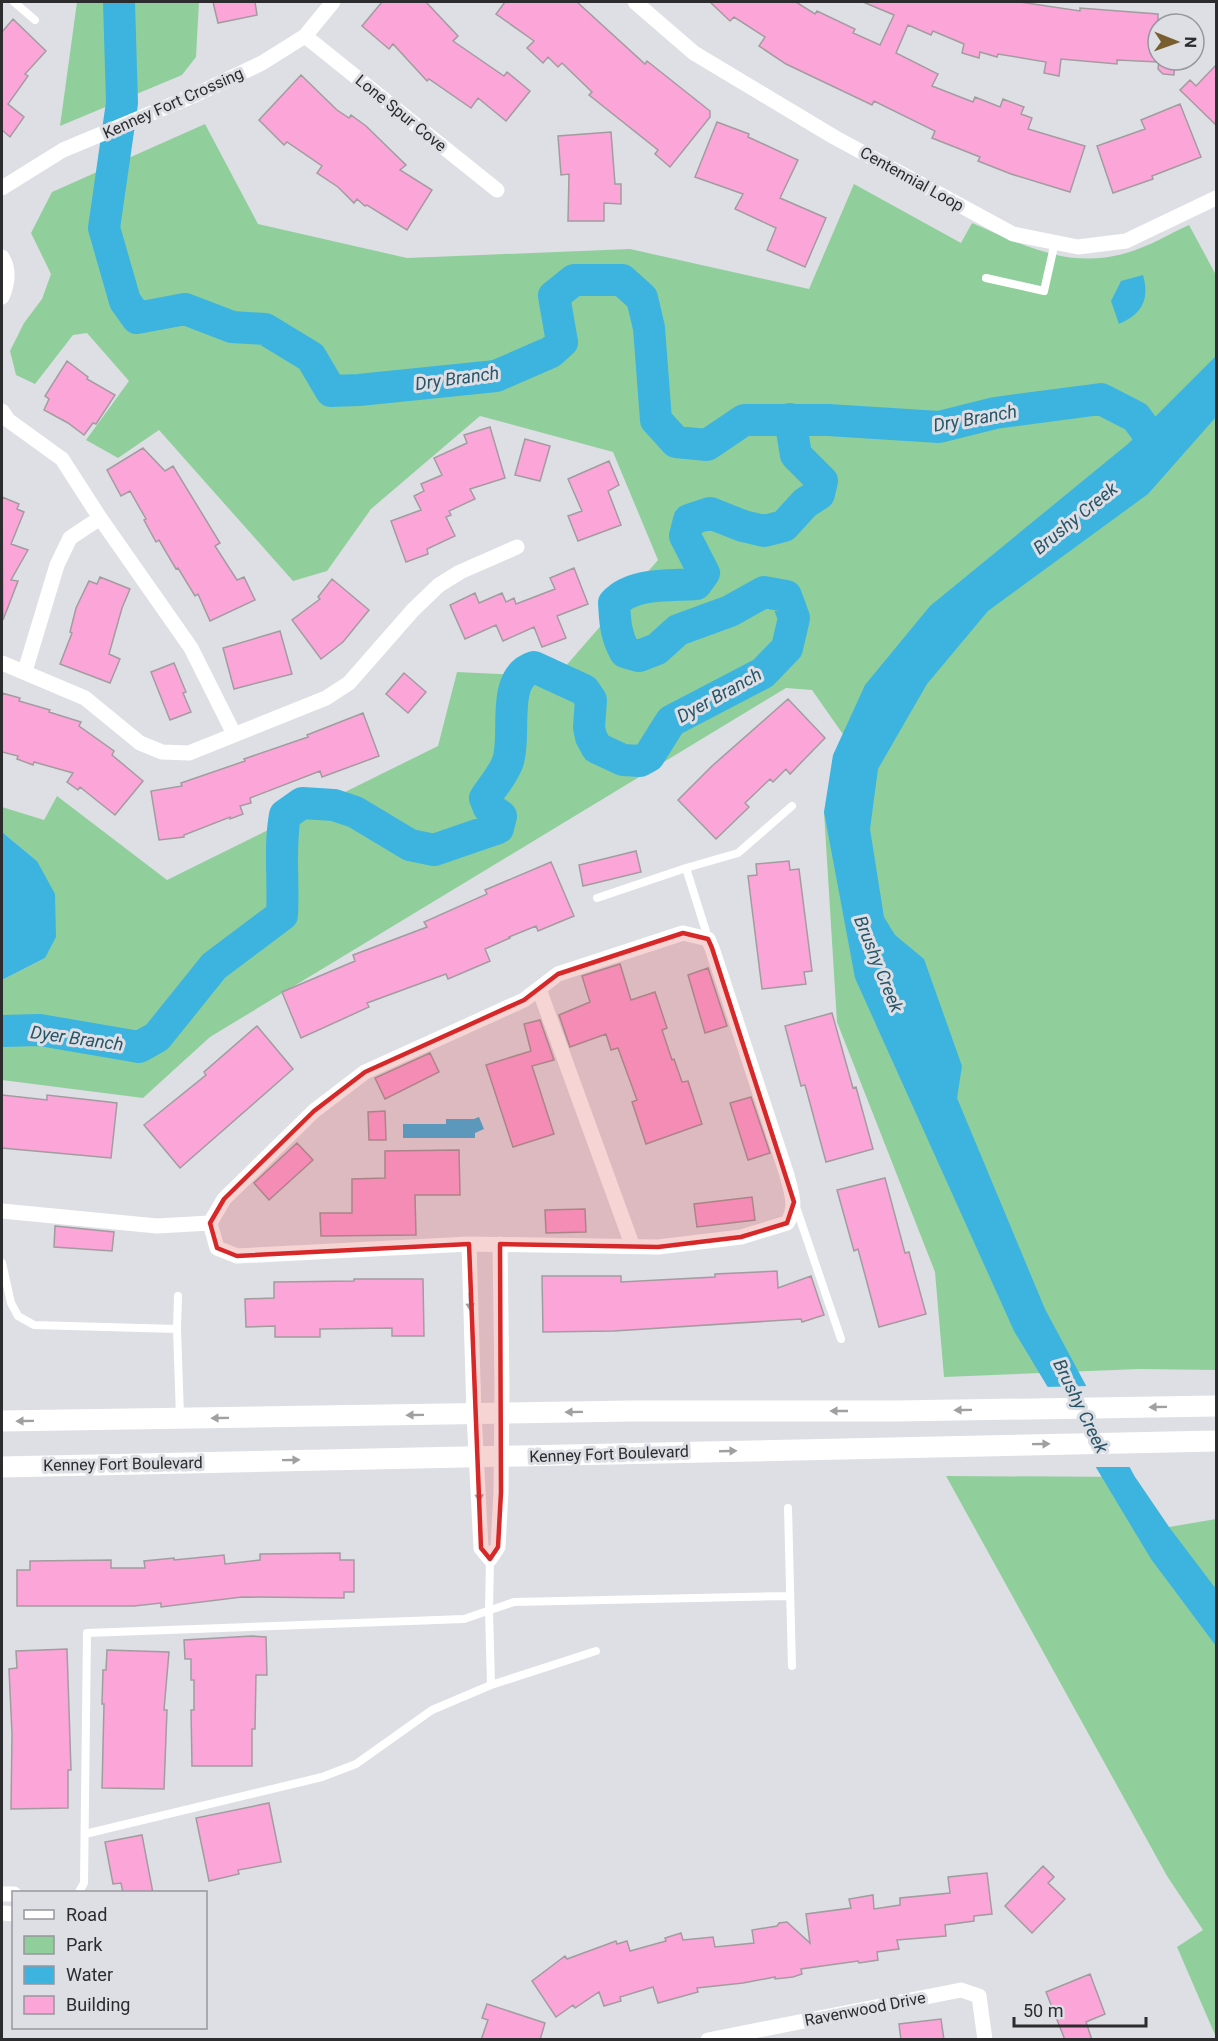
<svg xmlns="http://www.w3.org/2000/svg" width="1218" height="2041" viewBox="0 0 1218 2041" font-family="Roboto,sans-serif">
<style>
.green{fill:#90cf9b}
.water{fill:#3db4e0}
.pier{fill:#dedfe5}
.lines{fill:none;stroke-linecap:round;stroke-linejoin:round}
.river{stroke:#3db4e0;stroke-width:32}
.building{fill:#fca5d9;stroke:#a29c9f;stroke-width:1.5}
.lane{stroke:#fff;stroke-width:8}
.street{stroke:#fff;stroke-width:15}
.secondary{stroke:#fff;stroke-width:21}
.oneway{fill:#a0a0a1}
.marked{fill:#d62828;fill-opacity:0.2;stroke:#d62828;stroke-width:4.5;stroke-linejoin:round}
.labels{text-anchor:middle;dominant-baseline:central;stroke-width:6;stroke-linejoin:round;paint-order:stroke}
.street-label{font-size:16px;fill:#2c2c2e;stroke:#dedfe5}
.water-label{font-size:18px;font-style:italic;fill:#275669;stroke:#dedfe5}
</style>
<rect width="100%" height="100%" fill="#dedfe5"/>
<!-- green -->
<path class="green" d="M77,2H199L196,57L182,75L60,126Z
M205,124L258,224L407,258L630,249L809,289L854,184L961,243L972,223C1022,245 1070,270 1126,253C1148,247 1169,234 1189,225L1216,275V1370L1139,1369L944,1377L935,1272L837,1022L824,812L847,740L812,690L786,688L210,1037L143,1098L2,1080V978L4,979L45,958L37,861L2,832V807L44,820L57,796L167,880L438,746L457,672L518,675L564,668L658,560L613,452L480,416L371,509L327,571L293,581L159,430L118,458L86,440L129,381L87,333L73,335L35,384L16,375L10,351L24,323L42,299L51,274L31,233L52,192Z
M946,1476L1135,1477L1169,1527L1216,1519V2037L1177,1947L1203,1930L1167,1876Z"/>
<!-- water -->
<path class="water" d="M1143,275C1150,300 1142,314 1119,324L1111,301L1121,281Z
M1216,356V417L1148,494L988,611L927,684L878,769L870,829L884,917L895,935L924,959L962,1066L957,1098L1045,1309L1135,1477L1169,1527L1216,1589V1646L1151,1559L1014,1331L855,978L824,812L833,755L865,685L930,606L1129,443Z
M2,832L37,861L55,894L56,937L45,958L4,979L2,978Z
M479,1117L484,1129L475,1133V1138H403V1124H446V1119H474Z"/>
<!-- pier -->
<path class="pier" d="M1090,1386L1133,1467H1092L1044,1387Z"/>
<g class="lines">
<!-- river -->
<path class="river" d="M119,2L122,103L104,228L125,301L137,318L185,309L232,327L265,329L311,357L331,391L359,390L496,376L551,352L562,342L554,296L574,280H622L642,298L649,328L656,420L676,442L707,445L744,420H828L939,427L995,413L1101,399L1136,417L1160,450
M2,1031L40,1030L139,1047L157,1037L214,966L282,915C284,881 279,848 285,815L302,803L334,805L355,812L410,845L434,850L498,828L501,816L489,808L485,798C492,787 504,774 508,761C517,734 500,678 534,667L584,690L591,700L589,727L591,737L597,748L623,760L640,761L649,756L671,721L763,673L787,648L794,618L786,596L764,592L730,611L678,630L657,649L639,656L625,652C616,636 615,622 614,603C633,582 670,586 696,584L704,573L685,536L689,520L710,513L743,526L764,531L784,526L805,503L819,494L822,481L796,455L790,419"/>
</g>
<!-- building -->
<path class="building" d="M213,2H255L257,15L218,23Z
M382,2H426L458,36L453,41L504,76L507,72L530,91L506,121L478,98L471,108L429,79L427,81L393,44L389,49L362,26Z
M505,2H577L645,64L647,61L710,111V117L670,167L655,154L658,150L589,95L592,92L562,63L558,67L548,57L543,63L527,48L534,41L496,14Z
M710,2H796L815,14L817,11L855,29L853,33L880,45L894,15L863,2H1020L1080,11V8L1158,14V62L1117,60V64L1061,59L1059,76L1044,73L1046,62L998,54L997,57L980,52L979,58L962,53L964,44L933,31L931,35L908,25L896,53L938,74L932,86L973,102L975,97L1000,107L1003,99L1024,107L1021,114L1032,118L1028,129L1085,146L1070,192L1011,174L978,161L980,157L932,138L935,131L874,101L872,105L786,64L759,46L765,37L734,17L730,21Z
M13,19L46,51L25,74L28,76L8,104L24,117L10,137L2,130V32Z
M1159,60H1175L1174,75L1163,74L1158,69Z
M1216,65V125L1180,90L1190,80L1196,86Z
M301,75L337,110L349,118L351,115L366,126L406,165L400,170L432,190L407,230L367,205L365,206L357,199L354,203L338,187L317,173L322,166L287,142L284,145L259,120Z
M1180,104L1201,157L1152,176L1153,179L1113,193L1097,146L1145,129L1141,120Z
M717,122L749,134L748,137L798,160L780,198L826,218L805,267L767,250L776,228L735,209L743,194L695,177Z
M611,132L615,184H621V204L604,203V221H568L569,174L561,175L558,136Z
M67,361L88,377L87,379L115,395L96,424L93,423L84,435L68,423L44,410L49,399L45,396Z
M490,427L505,478L470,489L475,499L449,511L451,515L446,517L455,536L427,549L428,554L406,562L391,521L421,510L414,496L424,491L421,484L442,475L434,458L467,443L464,435Z
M525,439L550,446L540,481L515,475Z
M143,448L165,471L173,466L220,543L215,546L237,580L244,577L255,600L210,621L198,594L195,596L178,568L176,569L159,540L156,542L144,520L146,519L130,491L121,496L107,470Z
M609,461L619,485L608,491L621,525L578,541L568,516L582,511L568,479Z
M2,497L19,504L17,509L24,512L11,544L28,550L11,580L18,581L3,620Z
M574,568L588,604L557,616L566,638L542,647L534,627L503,641L496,625L465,639L450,605L475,593L479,603L502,593L506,602L514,598L516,604L555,589L550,578Z
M100,577L130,589L122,608L109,654L120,659L110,683L60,664L72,633L70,632L76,608L89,581L97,584Z
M332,579L369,610L343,642L321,659L292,620L320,599L318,597Z
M280,631L292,674L234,689L223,648Z
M174,663L186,692L183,693L191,712L170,720L151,672Z
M404,673L426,692L408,713L386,694Z
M2,693L20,698L19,701L50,710L49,712L81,722L79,726L114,751L112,755L143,781L115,815L80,787L78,790L67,782L73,773L34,762L33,765L17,759L18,756L2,752Z
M788,699L825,738L790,774L786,769L773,782L770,779L745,803L749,807L746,810L716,839L678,800L712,766Z
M363,713L379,756L322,777L320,771L250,798L251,803L240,806L243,814L230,819V817L184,835V837L159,840L151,791L182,786L181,783L245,761L244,759L308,737L307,735Z
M636,851L641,872L583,886L579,865Z
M789,861L790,870L799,869L812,971L804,972L806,984L762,989L748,876L757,875L756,864Z
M551,862L574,916L538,931L536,926L509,937L510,938L485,949L490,961L448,979L446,974L367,1003L369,1007L301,1038L282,992L355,961L353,955L427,927L424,922L487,894L485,890Z
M620,964L631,1000L655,992L667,1028L662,1030L672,1060L674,1059L682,1082L688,1081L702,1124L646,1144L632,1102L637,1100L618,1048L611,1050L606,1034L570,1047L559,1015L590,1002L582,976Z
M708,968L727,1026L705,1033L688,975Z
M832,1013L853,1088L856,1087L873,1149L826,1162L805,1085L801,1086L785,1026Z
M540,1020L554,1060L532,1066L554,1134L513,1147L486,1065L531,1051L524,1024Z
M257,1026L293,1069L180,1168L144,1125L206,1075L204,1072Z
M430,1053L439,1072L385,1099L375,1078Z
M2,1095L47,1100V1095L117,1103L111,1158L2,1148Z
M751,1097L770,1153L748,1160L730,1103Z
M385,1111L386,1140H369L368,1112Z
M297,1143L313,1160L269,1200L254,1183Z
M459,1150L460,1195H415L416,1235L321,1236L320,1213H352V1179L385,1178V1151Z
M885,1178L905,1253L909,1252L926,1314L879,1327L858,1249L854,1251L837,1190Z
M752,1197L755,1220L697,1227L694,1204Z
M585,1209L586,1232L546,1233L545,1210Z
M55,1226L114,1232L112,1251L54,1247Z
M777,1271L778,1288L811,1276L824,1315L802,1322L801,1319L614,1331L543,1332L542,1276H621V1282L715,1277V1274Z
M354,1279H423L424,1336H392V1328L320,1329V1337H275V1326L246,1327L245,1299L274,1298V1282L354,1281Z
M340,1553V1560H354V1592H344V1598L242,1597L161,1607V1603L134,1606H17V1570H30V1561L111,1560V1568H145L144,1561L174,1558V1560L224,1555L225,1564L260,1560V1554Z
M252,1636L266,1637L267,1675H256L255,1729H252V1766H192L191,1710H194V1680H191V1659H185L184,1640Z
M67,1649L71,1770H68V1808L11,1809L12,1734L9,1669L17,1668L16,1651Z
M107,1650L169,1652L164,1710H167L164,1789L102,1788L104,1704H102L103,1670H106Z
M269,1803L281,1862L238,1870L239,1874L209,1881L196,1818Z
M142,1835L153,1893H123L121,1883L113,1884L105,1842Z
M1043,1866L1054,1877L1048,1883L1065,1899L1032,1933L1005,1906Z
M987,1873L992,1914L974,1916V1921L945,1925L946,1936L897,1940L899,1949L877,1952L878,1960L859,1963L858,1961L801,1969L802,1974L793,1977L775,1979V1977L743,1983L697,1988L698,1992L658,2003L653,1987L620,1997L621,2001L604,2006L599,1992L575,2008L573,2005L556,2017L532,1981L565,1956L567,1959L616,1941L617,1944L627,1941L630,1951L666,1941L665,1938L681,1933L683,1940L713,1937L715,1947L754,1943L752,1930L777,1926L779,1923L787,1922L810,1943L806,1914L851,1908L849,1899L873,1895L874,1909L900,1905V1898L950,1893L948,1877Z
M1090,1974L1105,2014L1086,2022L1092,2040H1065L1046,1992Z
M487,2004L545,2023L540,2040H481L488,2020L482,2018Z
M941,2019L944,2040H901L899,2024Z"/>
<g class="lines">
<!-- lane -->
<path class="lane" d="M14,2L35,20
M986,278L1044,291L1055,242
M597,898L686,868
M708,938L686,868L738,853L792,806
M796,1207L841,1339
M2,1263L11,1303L18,1316L34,1325L177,1329L180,1416
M177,1329L178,1296
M788,1508L792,1666
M490,1559L489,1610L491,1685
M85,1834L322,1777L356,1764L432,1710L491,1685L596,1651
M79,1892L84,1883L87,1633L464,1619L514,1602L790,1596"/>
<!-- street -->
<path class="street" d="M635,2L694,53L834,137L1013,234L1078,247L1126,241L1216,198
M305,36L497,190
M2,188L63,150L195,95L262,63L305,36L333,2
M2,257C10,270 8,283 2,297
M2,411L8,420L62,459L100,518L191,648L234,734
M2,663L85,698L140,743L162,752L189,753L326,698L349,683L413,610L439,585L460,572L517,547
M25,671L57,565L70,538L100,518
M683,933L708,939L712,948L787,1175C791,1192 798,1207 787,1223L741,1237L658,1247L469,1244L237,1256L217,1248L210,1223L224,1199L314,1111L365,1072L524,1000L558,974Z
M539,989L633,1247
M2,1211L157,1226L210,1223
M469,1244L474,1414L481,1548L490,1559L498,1547L501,1492L502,1388L500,1244
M2,1894H14
M2,1913L14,1914
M708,2040L961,1990L979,1996L985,2040"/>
<!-- secondary -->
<path class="secondary" d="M2,1421L632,1411H897L1216,1406
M2,1467L1216,1441"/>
</g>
<!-- one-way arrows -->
<defs><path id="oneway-solid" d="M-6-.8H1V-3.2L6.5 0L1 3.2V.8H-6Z" transform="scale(1.5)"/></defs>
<g class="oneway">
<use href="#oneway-solid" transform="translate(470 1302) rotate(88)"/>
<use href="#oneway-solid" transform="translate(1158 1407) rotate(179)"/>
<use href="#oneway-solid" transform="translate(963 1410) rotate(179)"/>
<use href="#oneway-solid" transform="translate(839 1411) rotate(-180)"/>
<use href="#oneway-solid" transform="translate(574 1412) rotate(179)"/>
<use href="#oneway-solid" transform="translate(415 1415) rotate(179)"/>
<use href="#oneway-solid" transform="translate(220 1418) rotate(179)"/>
<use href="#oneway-solid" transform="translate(25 1421) rotate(179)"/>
<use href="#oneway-solid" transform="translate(1041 1444) rotate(-1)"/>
<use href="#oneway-solid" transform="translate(728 1451) rotate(-2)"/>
<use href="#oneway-solid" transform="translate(291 1460) rotate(-1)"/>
<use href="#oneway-solid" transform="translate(479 1493) rotate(87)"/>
</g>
<!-- marked area -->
<path class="marked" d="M683,933L708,939L712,948L794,1202L787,1223L741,1237L658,1247L500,1244L501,1492L498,1547L490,1559L481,1548L469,1244L237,1256L217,1248L210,1223L224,1199L314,1111L365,1072L524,1000L558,974Z"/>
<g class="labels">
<!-- street labels -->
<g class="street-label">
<text transform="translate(173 103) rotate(-24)">Kenney Fort Crossing</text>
<text transform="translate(401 113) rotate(39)">Lone Spur Cove</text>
<text transform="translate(912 179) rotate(29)">Centennial Loop</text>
<text transform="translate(609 1454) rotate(-2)">Kenney Fort Boulevard</text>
<text transform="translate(123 1464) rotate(-1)">Kenney Fort Boulevard</text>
<text transform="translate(865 2009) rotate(-11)">Ravenwood Drive</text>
</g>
<!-- water labels -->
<g class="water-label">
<text transform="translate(457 378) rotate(-8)">Dry Branch</text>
<text transform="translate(975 418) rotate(-10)">Dry Branch</text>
<text transform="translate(1075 518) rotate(-39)">Brushy Creek</text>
<text transform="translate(719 695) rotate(-29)">Dyer Branch</text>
<text transform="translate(879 964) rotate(68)">Brushy Creek</text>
<text transform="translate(77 1038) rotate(8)">Dyer Branch</text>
<text transform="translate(1081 1406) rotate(64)">Brushy Creek</text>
</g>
</g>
<!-- border -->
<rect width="1218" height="2041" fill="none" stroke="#2c2c2e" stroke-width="6"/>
<!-- legend -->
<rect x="12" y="1891" width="195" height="138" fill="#dedfe5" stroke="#97979c" stroke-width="1.5"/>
<rect x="24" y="1910" width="30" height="9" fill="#ffffff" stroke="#97979c" stroke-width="1.5"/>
<text x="66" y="1921" font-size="18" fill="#2c2c2e">Road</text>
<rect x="24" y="1936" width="30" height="18" fill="#90cf9b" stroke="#97979c" stroke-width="1.5"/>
<text x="66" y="1951" font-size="18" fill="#2c2c2e">Park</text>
<rect x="24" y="1966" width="30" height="18" fill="#3db4e0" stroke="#97979c" stroke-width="1.5"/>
<text x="66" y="1981" font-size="18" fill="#2c2c2e">Water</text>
<rect x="24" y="1996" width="30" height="18" fill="#fca5d9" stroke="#97979c" stroke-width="1.5"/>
<text x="66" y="2011" font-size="18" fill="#2c2c2e">Building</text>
<!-- north arrow -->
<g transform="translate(1176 42) rotate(91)"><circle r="28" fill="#dedfe5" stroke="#97979c" stroke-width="1.5"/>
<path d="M0-4.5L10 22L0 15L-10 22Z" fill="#795f30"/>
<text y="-9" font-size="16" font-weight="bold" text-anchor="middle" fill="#2c2c2e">N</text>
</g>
<!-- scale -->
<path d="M1014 2017v9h132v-9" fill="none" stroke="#2c2c2e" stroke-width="3"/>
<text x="1023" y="2017" font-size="18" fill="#2c2c2e" stroke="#dedfe5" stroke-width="4.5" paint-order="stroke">50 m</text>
</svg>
